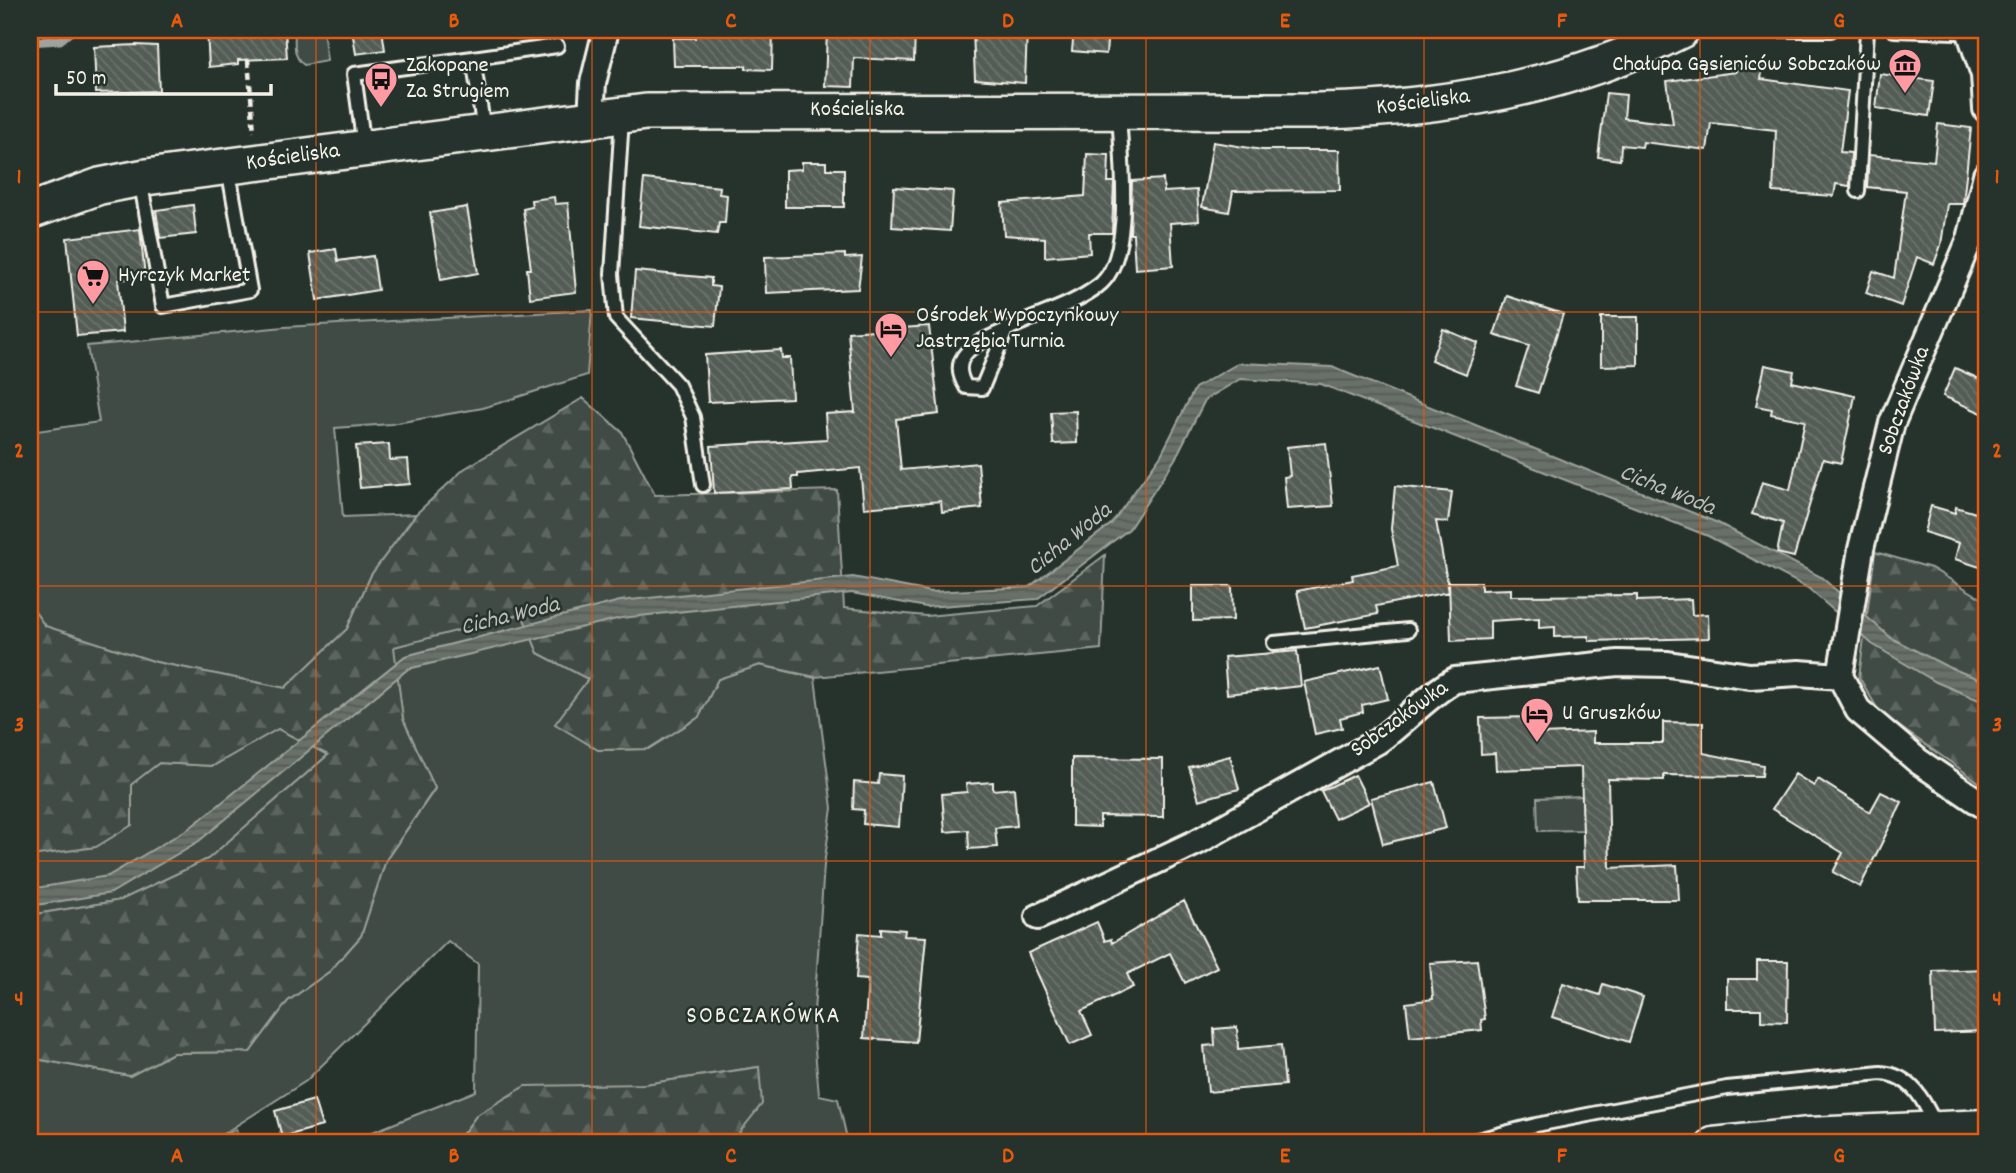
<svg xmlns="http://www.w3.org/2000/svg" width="2016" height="1173" viewBox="0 0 2016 1173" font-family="Dekko,sans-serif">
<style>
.green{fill:#414b45;stroke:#9a9e96;stroke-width:2}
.forest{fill:url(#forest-firs);stroke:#9a9e96;stroke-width:2}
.water{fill:url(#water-rules);stroke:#9fa39b;stroke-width:2}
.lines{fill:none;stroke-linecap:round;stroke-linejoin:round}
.stream{stroke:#9fa39b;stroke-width:9}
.building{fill:url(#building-back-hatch);stroke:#f4f1e8;stroke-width:2}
.service-casing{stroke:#f4f1e8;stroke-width:18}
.minor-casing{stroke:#f4f1e8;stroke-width:30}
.tertiary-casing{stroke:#f4f1e8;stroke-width:35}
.secondary-casing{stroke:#f4f1e8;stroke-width:40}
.path{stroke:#f4f1e8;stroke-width:4.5;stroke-dasharray:7 5;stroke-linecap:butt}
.service{stroke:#26332d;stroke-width:12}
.minor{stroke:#26332d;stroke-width:24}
.tertiary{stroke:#26332d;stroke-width:30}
.secondary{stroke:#26332d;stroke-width:35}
.grid{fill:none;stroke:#e8590c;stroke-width:2;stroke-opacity:0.55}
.labels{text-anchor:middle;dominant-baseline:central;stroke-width:5;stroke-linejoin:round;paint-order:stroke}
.poi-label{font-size:23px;fill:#f4f1e8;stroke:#26332d;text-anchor:start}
.street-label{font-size:23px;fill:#f4f1e8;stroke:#26332d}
.water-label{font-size:24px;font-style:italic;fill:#bcbdb5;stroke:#26332d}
.neighbourhood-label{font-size:24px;letter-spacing:2px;fill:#f4f1e8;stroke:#26332d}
.neatline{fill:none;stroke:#e8590c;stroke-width:2.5}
.grid-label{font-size:23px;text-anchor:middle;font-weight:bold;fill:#e8590c}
</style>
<defs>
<pattern id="forest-firs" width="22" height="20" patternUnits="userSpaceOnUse" patternTransform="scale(1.75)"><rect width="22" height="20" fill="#414b45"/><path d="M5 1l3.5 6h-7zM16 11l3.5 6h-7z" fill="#5d6560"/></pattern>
<pattern id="water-rules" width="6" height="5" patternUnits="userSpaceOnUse" patternTransform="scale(1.75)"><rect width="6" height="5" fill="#676f68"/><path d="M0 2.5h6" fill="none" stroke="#565a55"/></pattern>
<pattern id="building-back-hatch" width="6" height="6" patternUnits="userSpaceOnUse" patternTransform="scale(1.75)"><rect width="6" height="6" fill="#525c55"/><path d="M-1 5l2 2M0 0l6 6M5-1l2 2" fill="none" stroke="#6c746d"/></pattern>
</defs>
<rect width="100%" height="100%" fill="#26332d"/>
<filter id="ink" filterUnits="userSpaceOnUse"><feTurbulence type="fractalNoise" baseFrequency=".0143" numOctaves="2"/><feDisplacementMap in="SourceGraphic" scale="14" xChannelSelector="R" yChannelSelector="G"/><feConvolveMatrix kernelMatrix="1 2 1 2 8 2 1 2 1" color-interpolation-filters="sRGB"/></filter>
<g filter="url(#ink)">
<!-- green -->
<path class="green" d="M295,30H323L327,61L304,65C292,56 295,43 295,30Z
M592,310L587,375L483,408L391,424L335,428L343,517L416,514L371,575L347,629L285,688L156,662L45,626L30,605V432L99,422L87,346L284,327Z
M522,613L538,653L588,679L598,750L648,749L699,717L718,679L760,665L815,678L832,808L824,865L813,1027L819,1095L838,1099L848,1143H731L758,1067L645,1084L477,1115L456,1143H325L355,1139L476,1091L478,964L448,941L306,1081L209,1143H30V1058L130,1076L173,1053L250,1052L288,1001L330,971L361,936L386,860L435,789L403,719L393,647Z
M278,728L328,755L208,859L121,900L30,915V856L33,857L159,763L213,766Z
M1582,796L1583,830L1538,831L1537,798Z"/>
<!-- forest -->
<path class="forest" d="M583,398L622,432L655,495L837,490L844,608L926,616L1037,606L1105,555L1101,649L815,677L760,665L718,679L699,717L648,749L598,750L555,724L588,679L538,653L522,614L394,647L403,719L435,788L386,860L361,936L330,971L288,1001L250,1052L173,1053L130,1076L30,1058V915L121,900L208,859L328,755L278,729L213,766L159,763L132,784V825L96,847L30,856V605L45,626L156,662L285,688L347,629L371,575L416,514L464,469Z
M1875,552L1931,568L1986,601V787L1880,713L1859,677Z
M759,1067L762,1104L731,1143H456L477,1115L525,1086L645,1084Z
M236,1129L239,1143H209Z"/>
<!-- water -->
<path class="water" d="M1239,363L1332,367L1718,523L1821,577L1891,638L1946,666L1986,682V703L1936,682L1872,644L1808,588L1708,536L1321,384L1240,379L1205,400L1175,459L1129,529L1037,599L926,607L852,593L621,618L408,669L199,841L111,893L30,906V889L108,876L191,827L405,656L620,601L853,577L931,592L1029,587L1111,524L1161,455L1195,388Z"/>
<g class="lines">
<!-- stream -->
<path class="stream" d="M30,42L60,40L72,30"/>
</g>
<!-- building -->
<path class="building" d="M207,30H285L287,58L238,60V64L209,67Z
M352,30H382L385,50L356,54Z
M773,30L772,70L746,69V66H674L673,38H695V31Z
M827,30H915L914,61L854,58L853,87L825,86Z
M973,30H1027L1025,83L975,79Z
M1074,30H1108L1106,54L1072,51Z
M136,45L157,46L159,91L96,93L94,47Z
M1737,63L1763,66L1761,79L1848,91L1840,152L1851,153L1850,186L1836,184L1834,196L1773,192L1776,130L1711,123L1707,150L1643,142L1642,147L1621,145L1620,160L1598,157L1606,93L1626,95L1624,118L1673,124L1667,81L1736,72Z
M1880,74L1934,81L1929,116L1876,108Z
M1938,124L1971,128L1963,204H1947L1941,245L1934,264L1917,257L1901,306L1866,293L1873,271L1894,278L1906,191L1867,187L1869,155L1934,161Z
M1213,142L1262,150H1339L1340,190L1233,191L1229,212L1202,207Z
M1087,154L1109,155L1108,182H1114L1112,233H1089L1090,253L1045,257V238L1004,235L1002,203L1085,196Z
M802,162H826V169H844V207H785V170L802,169Z
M644,179L720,187L719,194L727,195L725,223H719L717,234L639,226Z
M1163,179L1164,192L1197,190L1199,221L1170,223L1173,266L1135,269L1133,234H1130L1132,181Z
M894,187L953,191L950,231L892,227Z
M554,197L555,204L568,203L576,292L530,298L527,269H531L523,209L532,207L531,200Z
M193,205L196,234L160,238L156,210Z
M467,207L478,273L441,280L430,213Z
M140,229L145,277L118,280L123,332L77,336L67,238Z
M336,249L338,261L373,256L378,290L317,300L310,253Z
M845,254V258L862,257L858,289L766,293L765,257Z
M635,271L711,278V286L719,287L715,326L631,318Z
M1507,296L1563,314L1538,393L1516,386L1529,346L1494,335Z
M1601,317H1638V365L1601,366Z
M929,326L939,414L896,419L901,470L978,463L982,508L942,512L941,501L864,508L860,468L798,474V477H792L793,489L714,493L711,446L827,439L825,414L855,412L848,332Z
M1443,329L1478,343L1466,374L1431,360Z
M781,350L782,358H790L792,398L708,402L705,355Z
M1765,365L1794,371L1792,382L1855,396L1841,463L1823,459L1794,557L1777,553L1783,523L1752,514L1762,482L1790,490L1805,421L1771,414L1772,409L1756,406Z
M1955,368L1986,382V415L1943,396Z
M1076,411L1077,443L1053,444L1051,412Z
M1326,443L1333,506L1287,509L1284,477L1290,476L1287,447Z
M389,444L390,460L408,459L410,484L360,488L356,446Z
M1395,486L1452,492L1448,522L1436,521L1449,592L1376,606L1378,614L1305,628L1297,591L1353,580L1352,575L1398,566L1391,529Z
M1931,506L1955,513L1956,507L1986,516V569L1955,559L1959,543L1924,532Z
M1449,582H1481V590L1511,589V596L1637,595V601L1691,599L1692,615L1708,614L1709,638L1589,641V636L1555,637V627L1539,628V618L1490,621V639L1451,641Z
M1193,586H1232L1233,620L1193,621Z
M1297,651L1301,686L1227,694L1224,657Z
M1380,665L1388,699L1362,705L1363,712L1340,718L1342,728L1315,734L1304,682Z
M1539,717L1540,734L1593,732V743H1663V722L1703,723V753L1763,765L1762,776L1664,775V780L1608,779L1610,868L1677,865L1679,900H1578L1576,867H1584L1581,767L1496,770L1495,753L1481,754L1480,718Z
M1230,756L1239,789L1199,800L1189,767Z
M1072,758L1163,759V817L1100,816V827L1072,826Z
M879,774L902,776L899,827L863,824L864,810L853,809L854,782L878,784Z
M1795,774L1814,786L1818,779L1870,812L1881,792L1902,802L1860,887L1833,872L1843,853L1772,809Z
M1355,775L1369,803L1335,819L1321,791Z
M993,782V790L1014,788L1017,826L995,828L997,847L969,849L968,830L945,832L942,794L967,792L966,784Z
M1434,782L1446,828L1383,844L1371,798Z
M1184,901L1217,967L1185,983L1170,953L1127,974L1133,987L1081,1011L1092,1035L1070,1045L1028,953L1097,922L1105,941L1111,939L1112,943Z
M881,928L905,930L904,936L926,937L916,1042L864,1038L868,980L856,979L859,933L881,935Z
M1477,960L1485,1019L1481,1020L1482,1030L1410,1037L1406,1003L1433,999L1430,963Z
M1757,961H1788L1787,1022L1761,1021V1009H1727V979H1757Z
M1986,969V1031L1935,1033L1933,971Z
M1563,983L1600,995L1603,984L1643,997L1629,1042L1552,1017Z
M1237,1027L1238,1049L1281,1045L1285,1085L1208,1092L1204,1046L1215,1045L1214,1029Z
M314,1100L322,1126L282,1137L275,1111Z"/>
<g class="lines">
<defs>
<path id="service" d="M1722,30H1831
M1894,30L1986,33
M473,58L557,46
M622,118L612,274L616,318L678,385L693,417L703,485
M364,147L354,74L473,58L484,131
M140,179L163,306L250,290L228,168
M1858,191L1867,30
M1006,330C982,341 945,353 966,387L982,388L1006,330C1036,315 1072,306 1098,286C1135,259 1121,156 1119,114
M1274,643L1408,630
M1466,1143L1536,1125L1727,1088L1881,1073C1912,1075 1924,1101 1936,1126"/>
<path id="minor" d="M1969,30L1984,75L1986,109
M591,117L593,83L606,30
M1986,175L1970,239L1892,423L1861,549L1840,676L1858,710L1918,761L1986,807
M1038,917L1197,842L1378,741C1404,723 1427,695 1455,680L1618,663L1668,664L1750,676L1799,673L1840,676"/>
<path id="tertiary" d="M1713,1143L1809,1133L1986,1125"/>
<path id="secondary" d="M30,211L100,186L146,177L646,112L1317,111C1440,109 1569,87 1681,30"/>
</defs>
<!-- service casing -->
<use href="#service" class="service-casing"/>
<!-- minor casing -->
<use href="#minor" class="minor-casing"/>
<!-- tertiary casing -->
<use href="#tertiary" class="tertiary-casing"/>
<!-- secondary casing -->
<use href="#secondary" class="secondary-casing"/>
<!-- path -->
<path class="path" d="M248,60L254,132"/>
<!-- service -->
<use href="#service" class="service"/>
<!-- minor -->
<use href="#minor" class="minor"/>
<!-- tertiary -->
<use href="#tertiary" class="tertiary"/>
<!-- secondary -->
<use href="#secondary" class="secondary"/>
</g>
</g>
<!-- grid -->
<path class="grid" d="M316,30V1143M592,30V1143M870,30V1143M1146,30V1143M1424,30V1143M1700,30V1143M30,312H1986M30,586H1986M30,861H1986"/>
<!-- icons -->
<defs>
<symbol id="museum-pin" viewBox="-11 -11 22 30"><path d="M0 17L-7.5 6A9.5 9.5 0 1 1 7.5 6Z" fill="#ff9aa2" stroke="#26332d"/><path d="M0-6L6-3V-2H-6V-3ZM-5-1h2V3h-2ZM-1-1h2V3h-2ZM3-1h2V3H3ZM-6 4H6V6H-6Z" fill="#111"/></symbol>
<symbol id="bus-pin" viewBox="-11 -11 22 30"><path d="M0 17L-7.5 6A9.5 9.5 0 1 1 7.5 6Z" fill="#ff9aa2" stroke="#26332d"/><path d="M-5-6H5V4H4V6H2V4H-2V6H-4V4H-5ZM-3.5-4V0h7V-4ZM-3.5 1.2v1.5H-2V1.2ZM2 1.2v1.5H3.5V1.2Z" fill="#111"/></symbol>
<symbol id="supermarket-pin" viewBox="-11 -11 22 30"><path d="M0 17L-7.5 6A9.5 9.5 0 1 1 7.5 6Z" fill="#ff9aa2" stroke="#26332d"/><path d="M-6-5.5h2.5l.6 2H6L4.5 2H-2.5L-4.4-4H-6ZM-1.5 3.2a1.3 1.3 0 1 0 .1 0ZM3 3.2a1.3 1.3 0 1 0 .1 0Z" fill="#111"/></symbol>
<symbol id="hotel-pin" viewBox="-11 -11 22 30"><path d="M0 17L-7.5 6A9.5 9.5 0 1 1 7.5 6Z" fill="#ff9aa2" stroke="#26332d"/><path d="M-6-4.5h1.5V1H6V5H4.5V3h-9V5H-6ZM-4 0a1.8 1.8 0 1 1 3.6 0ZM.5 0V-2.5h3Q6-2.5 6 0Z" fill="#111"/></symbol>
</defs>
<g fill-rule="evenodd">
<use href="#museum-pin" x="1886" y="46" width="38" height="52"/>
<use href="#bus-pin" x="362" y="60" width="38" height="52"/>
<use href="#supermarket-pin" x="74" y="257" width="38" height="52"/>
<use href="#hotel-pin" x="872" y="310" width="38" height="52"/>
<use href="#hotel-pin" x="1518" y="695" width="38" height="52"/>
</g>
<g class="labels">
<!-- poi labels -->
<g class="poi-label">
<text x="1881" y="65" text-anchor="end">Chałupa Gąsieniców Sobczaków</text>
<text x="406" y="66">Zakopane<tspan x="406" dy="26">Za Strugiem</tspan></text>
<text x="118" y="276">Hyrczyk Market</text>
<text x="916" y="316">Ośrodek Wypoczynkowy<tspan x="916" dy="26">Jastrzębia Turnia</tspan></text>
<text x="1562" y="714">U Gruszków</text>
</g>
<!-- street labels -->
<g class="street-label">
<text transform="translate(1423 103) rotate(-7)">Kościeliska</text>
<text x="857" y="110">Kościeliska</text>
<text transform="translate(293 158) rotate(-8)">Kościeliska</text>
<text transform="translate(1905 401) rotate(-70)">Sobczakówka</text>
<text transform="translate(1400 720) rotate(-36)">Sobczakówka</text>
</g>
<!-- water labels -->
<g class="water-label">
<text transform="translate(1667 491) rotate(22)">Cicha Woda</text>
<text transform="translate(1070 540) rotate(-39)">Cicha Woda</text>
<text transform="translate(510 617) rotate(-14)">Cicha Woda</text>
</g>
<!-- neighbourhood labels -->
<g class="neighbourhood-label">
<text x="764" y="1017">SOBCZAKÓWKA</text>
</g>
</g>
<!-- margin -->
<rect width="2016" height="1173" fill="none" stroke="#26332d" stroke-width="77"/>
<!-- scale -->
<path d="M56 84v10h215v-10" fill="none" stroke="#f4f1e8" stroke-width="3.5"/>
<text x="66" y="84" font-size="21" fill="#f4f1e8" stroke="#26332d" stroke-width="5" paint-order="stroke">50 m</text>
<rect x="38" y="38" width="1940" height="1096" class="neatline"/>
<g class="grid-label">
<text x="177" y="27">A</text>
<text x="454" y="27">B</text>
<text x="731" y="27">C</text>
<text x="1008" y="27">D</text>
<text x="1285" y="27">E</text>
<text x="1562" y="27">F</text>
<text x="1839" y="27">G</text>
<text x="19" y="183">1</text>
<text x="1997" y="183">1</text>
<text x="19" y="457">2</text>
<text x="1997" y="457">2</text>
<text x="19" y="731">3</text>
<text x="1997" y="731">3</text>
<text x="19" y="1005">4</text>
<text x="1997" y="1005">4</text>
<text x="177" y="1162">A</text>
<text x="454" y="1162">B</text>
<text x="731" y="1162">C</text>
<text x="1008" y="1162">D</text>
<text x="1285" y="1162">E</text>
<text x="1562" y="1162">F</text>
<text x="1839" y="1162">G</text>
</g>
</svg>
